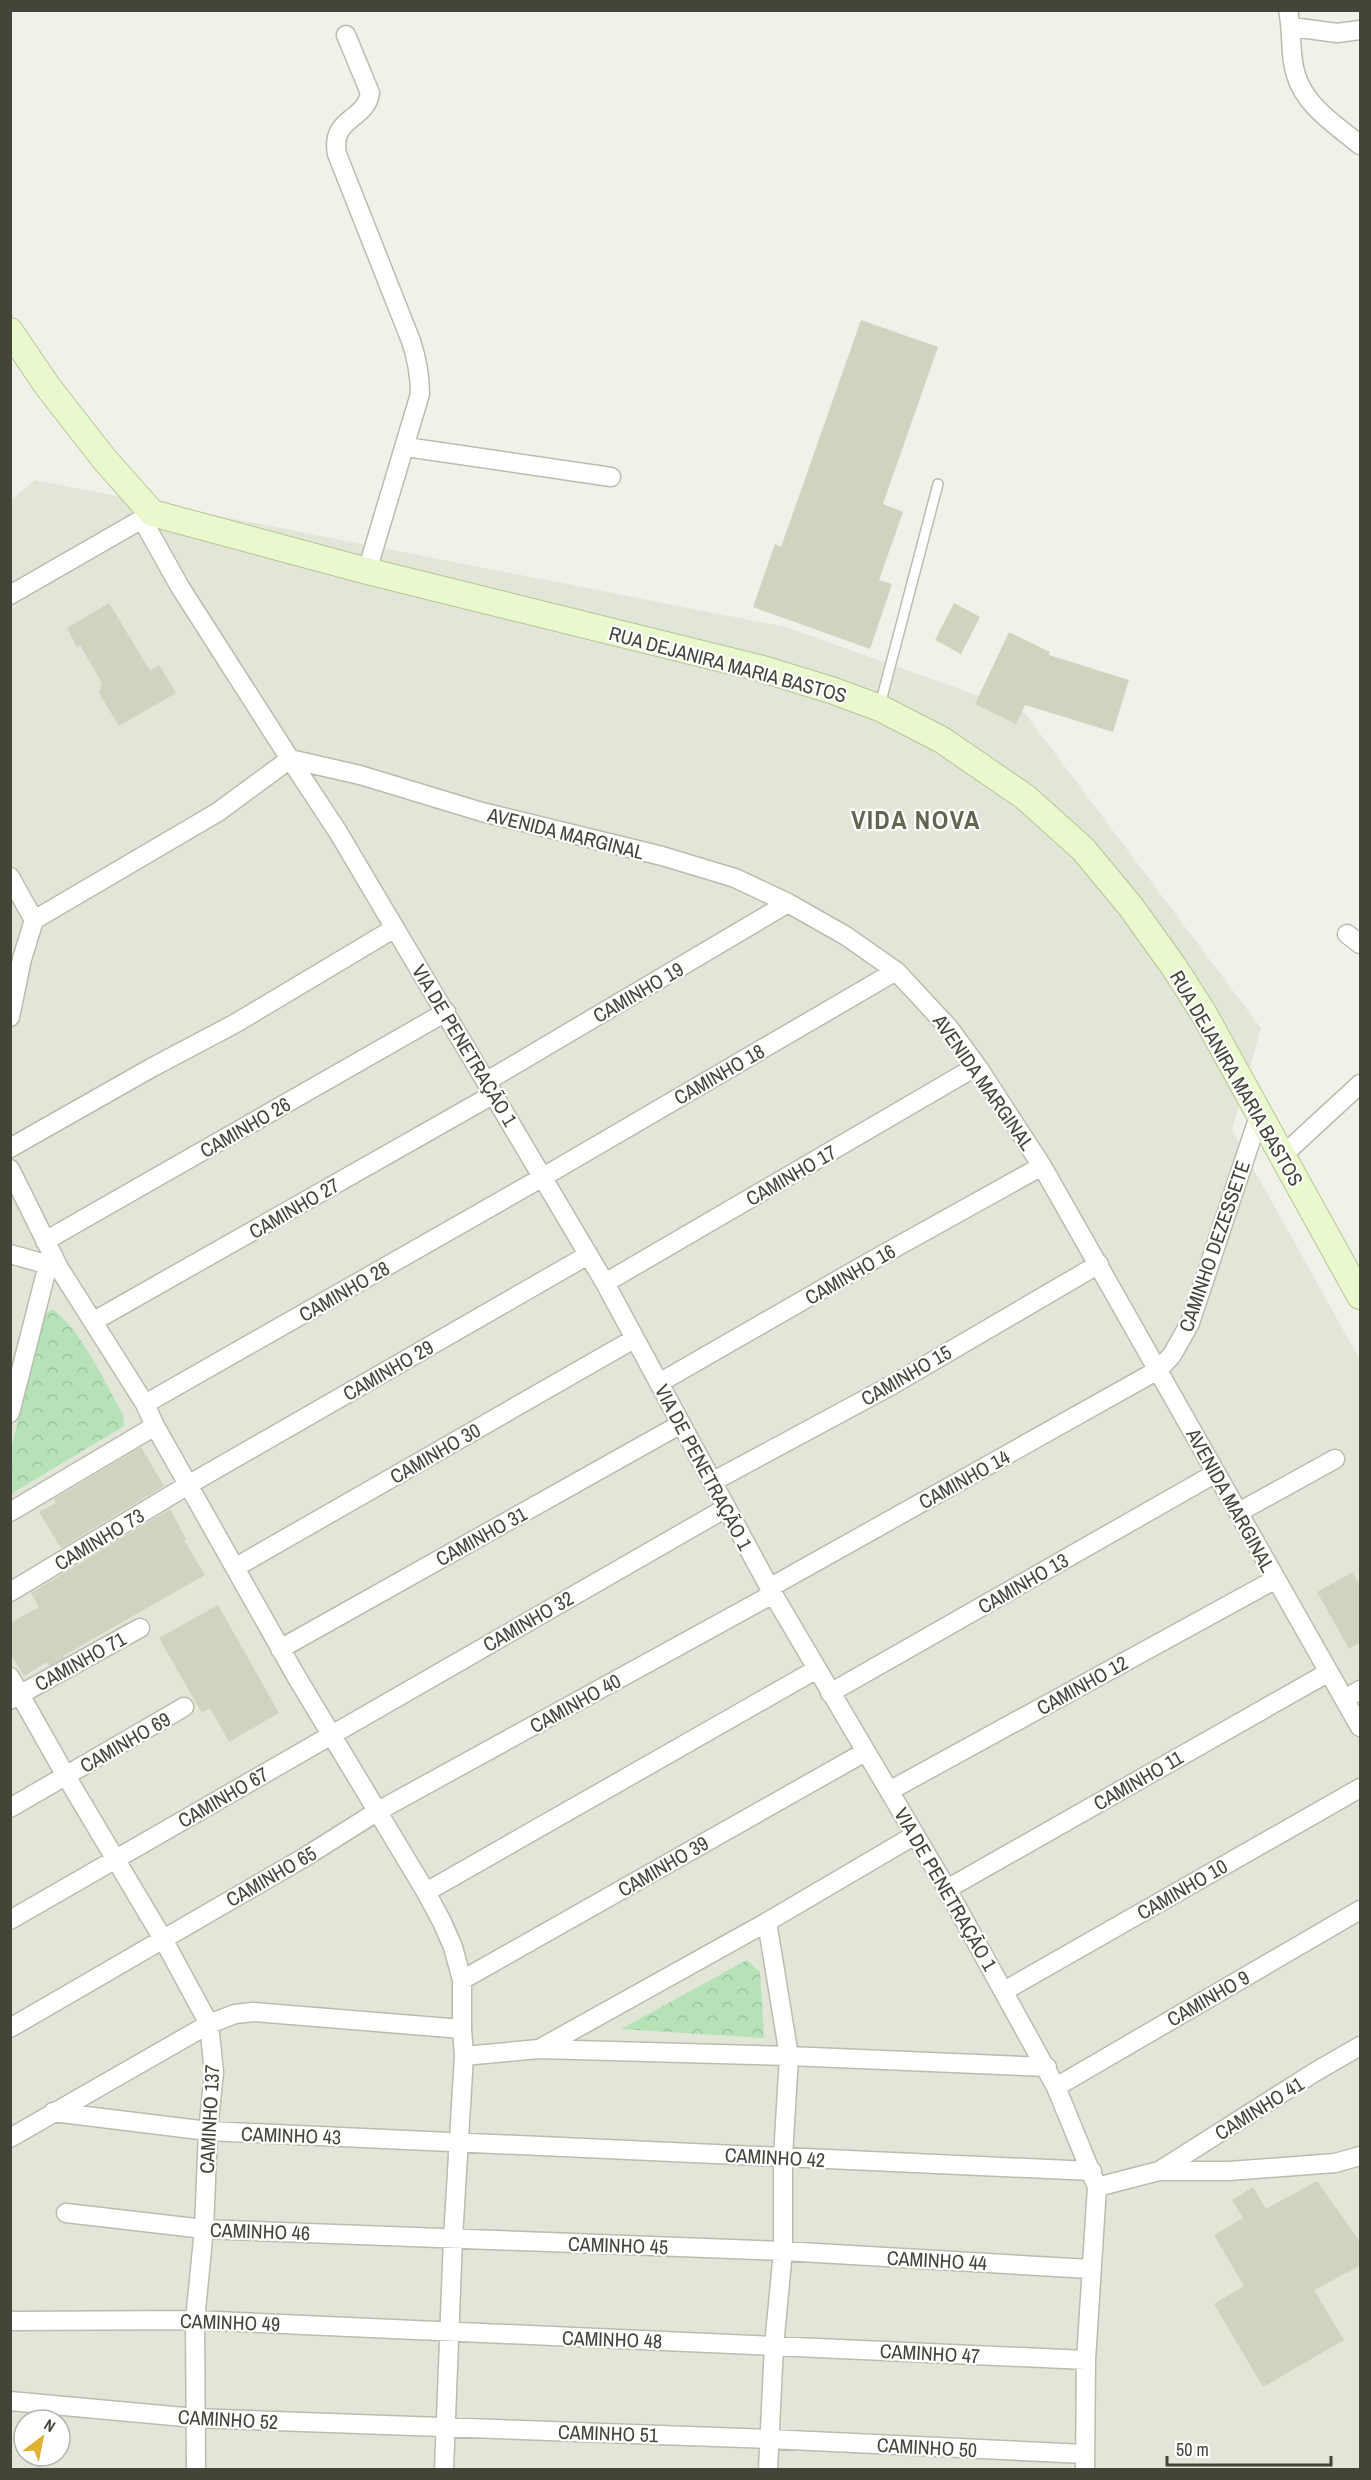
<svg xmlns="http://www.w3.org/2000/svg" width="1371" height="2480" viewBox="0 0 1371 2480" font-family="'Archivo Narrow',sans-serif">
<style>
.residential{fill:#e2e6d8;fill-rule:evenodd}
.park{fill:url(#park-crowns)}
.building{fill:#cfd3c0}
.lines{fill:none;stroke-linecap:round;stroke-linejoin:round}
.lane-casing{stroke:#b9bdad;stroke-width:12}
.street-casing{stroke:#b9bdad;stroke-width:21}
.secondary-casing{stroke:#b6c497;stroke-width:28}
.lane{stroke:#fff;stroke-width:9}
.street{stroke:#fff;stroke-width:18}
.secondary{stroke:#eaf8cd;stroke-width:26}
.labels{text-anchor:middle;dominant-baseline:central;stroke-width:4.5;stroke-linejoin:round;paint-order:stroke}
.street-label{font-size:20px;fill:#434538;stroke:#fff}
.district-label{font-size:26px;font-weight:bold;letter-spacing:1.5px;fill:#636751;stroke:#fff}
</style>
<defs>
<pattern id="park-crowns" width="20" height="18" patternUnits="userSpaceOnUse" patternTransform="scale(1.5)"><rect width="20" height="18" fill="#b6e2b8"/><path d="M2 6a3 3 0 1 1 6 0M12 15a3 3 0 1 1 6 0" fill="none" stroke="#9ec39f"/></pattern>
</defs>
<rect width="100%" height="100%" fill="#f0f2e9"/>
<!-- residential -->
<path class="residential" d="M35,480L786,627L1024,712L1261,1028L1232,1130L1360,1360V2469H11L10,501ZM24,2420H60V2456H24Z"/>
<!-- park -->
<path class="park" d="M52,1309C79,1326 106,1385 123,1414L124,1426L11,1494V1449L45,1315Z
M747,1960L760,1972L764,2038L621,2029Z"/>
<!-- building -->
<path class="building" d="M861,320L938,347L883,504L903,512L879,580L892,584L870,649L753,607L775,544L781,547Z
M109,603L150,671L159,665L176,693L119,726L99,693L102,683L80,645L77,647L67,628Z
M954,603L980,617L961,654L935,640Z
M1009,632L1050,652L1049,655L1129,680L1113,732L1025,705L1016,724L975,704Z
M141,1447L164,1486L61,1548L39,1512L56,1503L54,1499Z
M170,1509L186,1539L184,1540L205,1575L63,1656L64,1658L49,1666L47,1662L24,1676L10,1653V1623L39,1607L31,1593Z
M1353,1572L1360,1586V1642L1349,1649L1317,1592Z
M218,1605L279,1713L229,1742L210,1708L202,1713L159,1638Z
M1317,2181L1360,2242V2266L1314,2290L1344,2340L1263,2387L1214,2304L1244,2286L1214,2235L1243,2218L1232,2200L1253,2187L1266,2209Z"/>
<g class="lines">
<defs>
<path id="lane" d="M880,705L938,484"/>
<path id="street" d="M1288,10C1293,32 1289,54 1296,75C1305,106 1336,125 1360,145
M1292,27L1337,33L1360,30
M346,35L370,93C366,121 330,117 337,154L411,341C417,359 420,375 420,394L367,571
M406,447L611,477
M142,519L180,587L290,759L360,775L482,812L662,856L735,878L788,903L846,936L896,971L949,1028L977,1066L1042,1166L1360,1727
M10,595L151,514
M10,877L34,920
M1347,934L1360,944
M10,1017L22,959L34,920L218,812L290,759L338,832L605,1283L773,1594L947,1889L1056,2087L1097,2187L1086,2360L1085,2470
M487,1081L788,903
M10,1148L151,1068L236,1023L395,928
M1282,1156L1360,1084
M10,1169L59,1268L145,1404L155,1426L296,1676L426,1892L442,1922L453,1947L462,1980V2029L464,2056L453,2238L444,2470
M45,1241L446,1012
M10,1254L49,1265
M605,1283L977,1066
M94,1321L494,1094
M659,1383L873,1260L1042,1166
M145,1404L543,1177L896,971
M10,1413L51,1253
M712,1482L892,1385L1099,1264
M10,1512L155,1426
M1239,1512L1335,1459
M236,1567L634,1339
M769,1588L1158,1370L1172,1355L1190,1323L1259,1116
M10,1592L188,1485L588,1255
M280,1649L681,1424
M10,1677L66,1776L163,1939L209,2024L214,2072L208,2131L204,2229L195,2320L196,2470
M830,1693L1216,1473
M1345,1699L1360,1690
M10,1700L140,1628
M889,1791L1276,1579
M10,1808L184,1707
M947,1889L1329,1672
M426,1892L817,1669
M10,1920L726,1508
M767,1922L789,2056L783,2157V2251L774,2346L768,2470
M462,1980L865,1752
M1004,1991L1360,1788
M10,2028L305,1857L378,1811L773,1594
M539,2049L767,1922L915,1835
M464,2056L539,2049L789,2056L1047,2067
M1056,2087L1360,1910
M53,2112L208,2131L1092,2171
M10,2138L209,2024L235,2014L253,2012L462,2029
M1159,2171L1315,2072L1360,2046
M1097,2187L1159,2171H1229L1335,2163L1360,2156
M66,2213L204,2229L783,2251L1090,2269
M10,2321L195,2320L1086,2360
M10,2401L195,2418L769,2439L1084,2454"/>
<path id="secondary" d="M10,331L48,387L105,460L152,513L367,571L759,668L831,690L880,708L942,740L1025,797L1083,849L1131,907L1174,967L1204,1014L1360,1296"/>
</defs>
<!-- lane casing -->
<use href="#lane" class="lane-casing"/>
<!-- street casing -->
<use href="#street" class="street-casing"/>
<!-- secondary casing -->
<use href="#secondary" class="secondary-casing"/>
<!-- lane -->
<use href="#lane" class="lane"/>
<!-- street -->
<use href="#street" class="street"/>
<!-- secondary -->
<use href="#secondary" class="secondary"/>
</g>
<g class="labels">
<!-- street labels -->
<g class="street-label">
<text transform="translate(728 664) rotate(15)">RUA DEJANIRA MARIA BASTOS</text>
<text transform="translate(566 833) rotate(14)">AVENIDA MARGINAL</text>
<text transform="translate(638 992) rotate(-30)">CAMINHO 19</text>
<text transform="translate(465 1045) rotate(59)">VIA DE PENETRAÇÃO 1</text>
<text transform="translate(719 1074) rotate(-30)">CAMINHO 18</text>
<text transform="translate(1237 1078) rotate(60)">RUA DEJANIRA MARIA BASTOS</text>
<text transform="translate(984 1082) rotate(55)">AVENIDA MARGINAL</text>
<text transform="translate(245 1127) rotate(-30)">CAMINHO 26</text>
<text transform="translate(791 1175) rotate(-30)">CAMINHO 17</text>
<text transform="translate(294 1208) rotate(-30)">CAMINHO 27</text>
<text transform="translate(1214 1246) rotate(-71)">CAMINHO DEZESSETE</text>
<text transform="translate(850 1274) rotate(-30)">CAMINHO 16</text>
<text transform="translate(344 1291) rotate(-30)">CAMINHO 28</text>
<text transform="translate(388 1370) rotate(-30)">CAMINHO 29</text>
<text transform="translate(906 1375) rotate(-30)">CAMINHO 15</text>
<text transform="translate(435 1453) rotate(-30)">CAMINHO 30</text>
<text transform="translate(704 1467) rotate(62)">VIA DE PENETRAÇÃO 1</text>
<text transform="translate(964 1479) rotate(-29)">CAMINHO 14</text>
<text transform="translate(1231 1500) rotate(61)">AVENIDA MARGINAL</text>
<text transform="translate(481 1536) rotate(-29)">CAMINHO 31</text>
<text transform="translate(99 1539) rotate(-31)">CAMINHO 73</text>
<text transform="translate(1023 1583) rotate(-30)">CAMINHO 13</text>
<text transform="translate(528 1621) rotate(-30)">CAMINHO 32</text>
<text transform="translate(80 1661) rotate(-29)">CAMINHO 71</text>
<text transform="translate(1082 1685) rotate(-29)">CAMINHO 12</text>
<text transform="translate(575 1703) rotate(-29)">CAMINHO 40</text>
<text transform="translate(125 1742) rotate(-30)">CAMINHO 69</text>
<text transform="translate(1138 1780) rotate(-30)">CAMINHO 11</text>
<text transform="translate(223 1797) rotate(-30)">CAMINHO 67</text>
<text transform="translate(663 1866) rotate(-30)">CAMINHO 39</text>
<text transform="translate(271 1876) rotate(-30)">CAMINHO 65</text>
<text transform="translate(946 1889) rotate(60)">VIA DE PENETRAÇÃO 1</text>
<text transform="translate(1182 1889) rotate(-30)">CAMINHO 10</text>
<text transform="translate(1208 1998) rotate(-30)">CAMINHO 9</text>
<text transform="translate(1259 2108) rotate(-32)">CAMINHO 41</text>
<text transform="translate(209 2119) rotate(-87)">CAMINHO 137</text>
<text transform="translate(291 2135) rotate(2)">CAMINHO 43</text>
<text transform="translate(775 2157) rotate(3)">CAMINHO 42</text>
<text transform="translate(260 2231) rotate(2)">CAMINHO 46</text>
<text transform="translate(618 2245) rotate(2)">CAMINHO 45</text>
<text transform="translate(937 2260) rotate(3)">CAMINHO 44</text>
<text transform="translate(230 2322) rotate(2)">CAMINHO 49</text>
<text transform="translate(612 2339) rotate(2)">CAMINHO 48</text>
<text transform="translate(930 2353) rotate(3)">CAMINHO 47</text>
<text transform="translate(228 2419) rotate(3)">CAMINHO 52</text>
<text transform="translate(608 2433) rotate(2)">CAMINHO 51</text>
<text transform="translate(927 2447) rotate(3)">CAMINHO 50</text>
</g>
<!-- district labels -->
<g class="district-label">
<text x="916" y="819">VIDA NOVA</text>
</g>
</g>
<!-- border -->
<rect width="1371" height="2480" fill="none" stroke="#434538" stroke-width="24"/>
<!-- north arrow -->
<g transform="translate(42 2438) rotate(32)"><circle r="28" fill="#ffffff" stroke="#b4b5af" stroke-width="1.5"/>
<path d="M0-4.5L10 22L0 15L-10 22Z" fill="#e1b131"/>
<text y="-9" font-size="16" font-weight="bold" text-anchor="middle" fill="#434538">N</text>
</g>
<!-- scale -->
<path d="M1167 2456v9h164v-9" fill="none" stroke="#434538" stroke-width="3"/>
<text x="1176" y="2456" font-size="18" fill="#434538" stroke="#ffffff" stroke-width="4.5" paint-order="stroke">50 m</text>
</svg>
